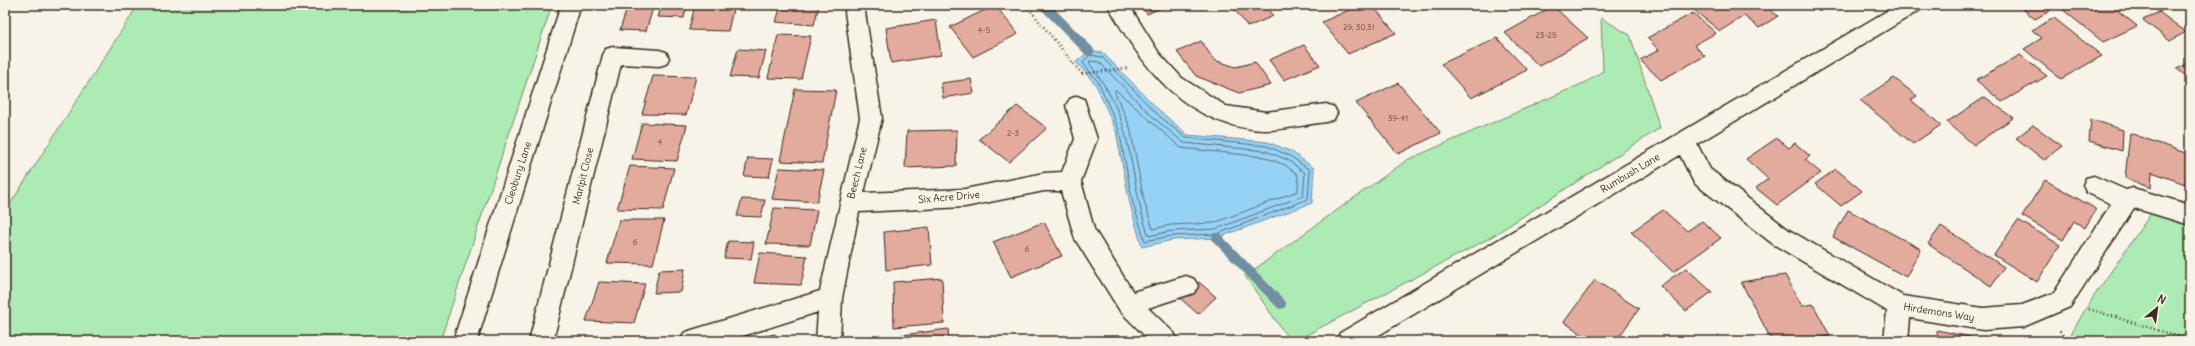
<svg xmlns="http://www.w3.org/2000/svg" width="2195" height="346" viewBox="0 0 2195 346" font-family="Delius,sans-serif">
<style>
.green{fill:#acebb3;stroke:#748a68}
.water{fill:#95d2f6;stroke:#718fa0}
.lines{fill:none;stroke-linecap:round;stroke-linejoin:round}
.shore{stroke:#5f6d74;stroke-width:1}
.stream{stroke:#718fa0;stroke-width:10}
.building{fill:#e3aa9e;stroke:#3b2a1e}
.minor-casing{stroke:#3b2a1e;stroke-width:3}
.path{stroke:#3b2a1e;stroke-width:2.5;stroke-dasharray:1 3;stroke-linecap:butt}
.minor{fill:#f7f3e8;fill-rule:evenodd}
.labels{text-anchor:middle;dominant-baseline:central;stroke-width:4;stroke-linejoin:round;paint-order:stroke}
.number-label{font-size:8px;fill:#654a3e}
.street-label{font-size:10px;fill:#3b2a1e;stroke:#f7f3e8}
</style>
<rect width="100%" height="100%" fill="#f7f3e8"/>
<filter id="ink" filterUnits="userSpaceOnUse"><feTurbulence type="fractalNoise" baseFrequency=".025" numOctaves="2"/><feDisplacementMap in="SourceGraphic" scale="8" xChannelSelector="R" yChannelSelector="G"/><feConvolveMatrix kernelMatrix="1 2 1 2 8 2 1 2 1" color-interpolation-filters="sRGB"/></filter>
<g filter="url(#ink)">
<!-- green -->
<path class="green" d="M138,5H552L440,341H5V212Z
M1601,18L1630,35L1660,128L1488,239L1295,341H1290L1245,276L1407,160L1586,82L1603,71Z
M2154,209L2190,221V341H2071L2069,338L2086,308Z"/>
<!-- water -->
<path class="water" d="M1089,51L1103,53L1161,112L1188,135L1268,142L1292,152L1314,168L1312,203L1217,238L1173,240L1142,247L1130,204L1116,131L1096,85L1076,62Z"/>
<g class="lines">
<!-- shore -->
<path class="shore" d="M1090,55L1102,57L1158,115L1186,138L1267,146L1290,156L1310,170L1308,199L1217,234L1172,236L1145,241L1133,203L1119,130L1099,83L1083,63Z
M1090,61L1099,62L1155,119L1184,143L1266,151L1288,160L1305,173L1303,196L1216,229L1172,231L1149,236C1137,205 1135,173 1127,141C1121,112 1107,87 1090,64Z
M1116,90L1181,148L1264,157L1285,165L1298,175V191L1214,223L1171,225L1153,229L1144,201L1130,127L1115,93Z"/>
<!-- stream -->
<path class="stream" d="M1044,5L1089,51
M1217,238L1281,304"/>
</g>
<!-- building -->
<path class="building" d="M628,5H654L646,31L620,30Z
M662,5H687L684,18L658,17Z
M695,5H734L728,31L689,30Z
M781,5H819L814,25L776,22Z
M995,5L1018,34L973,57L950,27Z
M1140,5H1168L1147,14Z
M1231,5H1264L1273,16L1248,27Z
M1360,5H1372L1396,33L1348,54L1322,22Z
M1704,5H1764L1778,16L1759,28L1744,16L1720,31L1695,11Z
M2018,5H2042L2050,11L2035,19Z
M2057,5H2082L2087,9L2095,5H2111L2137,26L2103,42Z
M2150,5H2171L2159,12Z
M1553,6L1588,38L1539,66L1505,33Z
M2159,12L2186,32L2170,41L2143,20Z
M1693,13L1716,33L1694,45L1705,56L1661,80L1640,60L1659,50L1647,38Z
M2054,18L2102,56L2061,79L2024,49L2042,38L2032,30Z
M936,20L941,55L891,63L886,28Z
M778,35L811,36L801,79L768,78Z
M1497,38L1527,70L1471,98L1441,64Z
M1201,41L1214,60L1236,67L1255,62L1271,85L1239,93L1196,76L1177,52Z
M1304,45L1320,65L1284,80L1269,60Z
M738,49L766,51L759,78L730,77Z
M2020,55L2047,76L2002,102L1976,80Z
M2190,62V79L2177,69Z
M653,76L696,77L686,115L642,114Z
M1894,78L1917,96L1911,100L1941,125L1913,144L1860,100Z
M971,79L974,93L943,98L941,83Z
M1398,83L1441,133L1398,154L1356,103Z
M795,89L836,90L822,163L780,161Z
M1985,97L2013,118L1974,145L1947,122Z
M1017,106L1047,128L1009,162L979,139Z
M2091,119L2123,130L2122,151L2089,141Z
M642,123L687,125L677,161L632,159Z
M2033,125L2062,146L2044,160L2016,138Z
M957,130L956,166L905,168L907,131Z
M2130,133L2188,154L2185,184L2152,172L2151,188L2125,178Z
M1777,138L1789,148L1795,143L1810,156L1805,160L1821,173L1777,205L1756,188L1768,179L1746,159Z
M748,158L773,159L769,177L744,176Z
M630,166L674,168L663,210L617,209Z
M779,168L824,170L817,202L772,199Z
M1836,169L1862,191L1841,206L1815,184Z
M2045,180L2096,209L2085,228L2074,221L2063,240L2022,216Z
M742,199L765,200L761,217L737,216Z
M774,208L817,210L810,245L766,244Z
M1663,210L1687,231L1702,221L1721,238L1673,272L1631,232Z
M1848,210L1921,249L1906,277L1833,237Z
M619,220H664L653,264L607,263Z
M2018,220L2060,245L2037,282L1994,255Z
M1044,222L1062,256L1011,277L993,242Z
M1941,226L2004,267L1991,286L1928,244Z
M929,227L932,265L886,270L884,232Z
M728,241L754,242L751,259L724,258Z
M760,253L807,256L801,285L754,283Z
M1686,268L1712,292L1686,311L1660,286Z
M685,269L681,292L654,293L659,270Z
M1785,275L1802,306L1813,304L1830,336L1799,341H1772L1741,282Z
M942,278L944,323L894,327L893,282Z
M1595,280L1639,309L1616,341H1592L1564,322Z
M599,282L645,284L634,323L586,321Z
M1199,282L1216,297L1198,314L1181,299Z
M948,329L949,341H894V336Z
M1937,330L1989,341H1938Z
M775,334L776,341H740Z"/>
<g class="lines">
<defs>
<path id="minor" d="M561,5H581L477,341H453Z
M846,5H866L865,12L882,118L864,193L965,189L1044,173L1062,172L1075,139L1066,105L1070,99L1077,96L1084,99L1097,139L1081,181L1094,229L1133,292L1186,276L1194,279L1198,286L1194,293L1148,308L1174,333L1178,341H1150L1120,311L1075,239L1061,191H1044L965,207L859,212L842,298L840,341H816L818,312L727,341H680L684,333L692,330L820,291L860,118L845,12Z
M1108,5H1129L1159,53L1182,78L1226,106L1266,112L1326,104L1334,107L1337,113L1334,119L1326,122C1307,124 1285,130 1266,130C1188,128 1142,68 1108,5Z
M1897,5H1923L1920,10L1697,144L1710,169L1789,230L1903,296L1983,308L2022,305L2054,293L2111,204L2086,192L2083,185L2086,178L2094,176L2126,190L2133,188L2190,205V225L2134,208L2070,307L2023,327L1983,330L1910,318L1908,341H1884L1887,311L1773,244L1694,183L1680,155L1369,341H1336L1340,333Z
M613,47L659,50L666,52L669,58L666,64L659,66L621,64L553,341H529L603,55L606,49Z"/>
</defs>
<!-- minor casing -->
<use href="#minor" class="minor-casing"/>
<!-- path -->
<path class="path" d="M1026,5L1082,74
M1082,74L1128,68
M2089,309L2190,340
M2060,331L2066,341"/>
<!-- minor -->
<use href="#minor" class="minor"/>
</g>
</g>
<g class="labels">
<!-- number labels -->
<g class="number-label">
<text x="1359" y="27">29, 30,31</text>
<text x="984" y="30">4-5</text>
<text x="1546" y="35">23-25</text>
<text x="1398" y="118">39-41</text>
<text x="1013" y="133">2-3</text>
<text x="660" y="142">4</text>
<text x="635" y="242">6</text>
<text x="1027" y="249">6</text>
</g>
<!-- street labels -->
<g class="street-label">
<text transform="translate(518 173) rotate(-72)">Cleobury Lane</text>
<text transform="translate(857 173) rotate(-76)">Beech Lane</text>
<text transform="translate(1630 173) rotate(-31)">Rumbush Lane</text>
<text transform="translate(583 176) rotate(-76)">Marlpit Close</text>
<text transform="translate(949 197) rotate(-5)">Six Acre Drive</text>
<text transform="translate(1939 312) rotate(9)">Hirdemons Way</text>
</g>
</g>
<!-- margin -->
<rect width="2195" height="346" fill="none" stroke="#f7f3e8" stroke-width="20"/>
<rect x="10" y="10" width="2175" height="326" fill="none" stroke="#3b2a1e" stroke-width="1.5" filter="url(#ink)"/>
<!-- north arrow -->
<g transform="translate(2157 308) rotate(29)" stroke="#f7f3e8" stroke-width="3" paint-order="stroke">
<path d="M0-3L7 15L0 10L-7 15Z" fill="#3b2a1e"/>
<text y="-6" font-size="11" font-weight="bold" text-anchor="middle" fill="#3b2a1e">N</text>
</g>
</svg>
